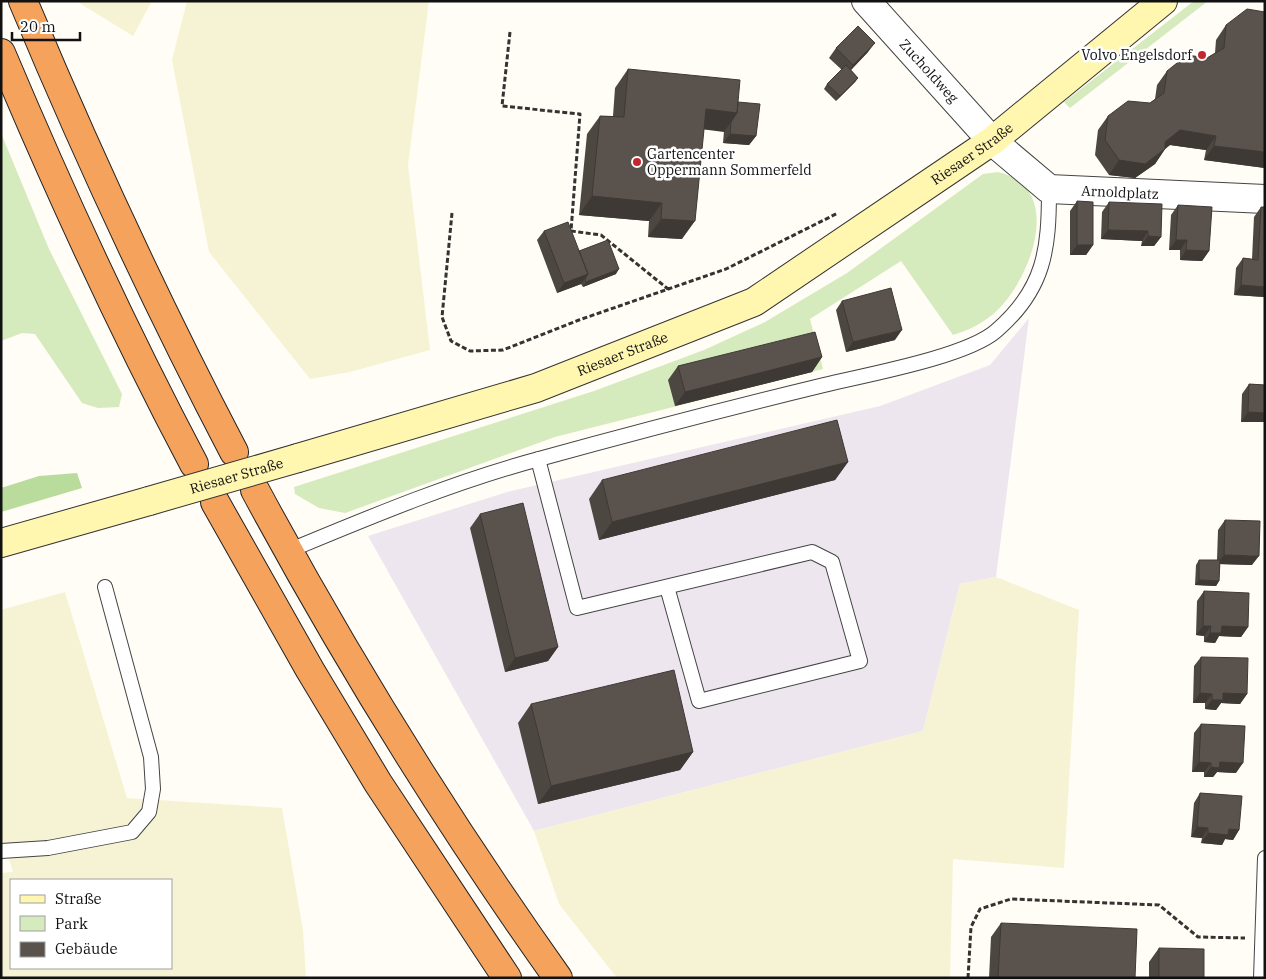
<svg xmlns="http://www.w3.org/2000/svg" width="1266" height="979" viewBox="0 0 1266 979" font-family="'IBM Plex Serif',serif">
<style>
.industrial{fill:#eee6ef}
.farmland{fill:#f6f3d4;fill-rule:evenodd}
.green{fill:#d5ebbd}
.forest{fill:#b9dc9c}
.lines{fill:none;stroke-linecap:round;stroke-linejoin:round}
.lane-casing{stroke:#444;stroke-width:16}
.street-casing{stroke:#444;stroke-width:30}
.secondary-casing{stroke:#333;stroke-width:30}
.highway-casing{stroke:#222;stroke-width:30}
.path{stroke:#333;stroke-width:3;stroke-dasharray:5 2.5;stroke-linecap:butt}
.lane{stroke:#fff;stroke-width:14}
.street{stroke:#fff;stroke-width:28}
.secondary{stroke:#fff6b0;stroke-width:28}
.highway{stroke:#f5a25d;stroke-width:28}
.secondary-bridge-casing{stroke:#333;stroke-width:30;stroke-linecap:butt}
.secondary-bridge{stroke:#fff6b0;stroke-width:28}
.wall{fill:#4d4742}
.shaded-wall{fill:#3f3936}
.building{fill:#5a524d;stroke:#3f3936}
.poi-dot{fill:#c4262e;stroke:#fff;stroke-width:2}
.labels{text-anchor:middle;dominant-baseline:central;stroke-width:5;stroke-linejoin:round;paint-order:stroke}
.poi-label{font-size:14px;fill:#111;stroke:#fff;text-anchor:end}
.street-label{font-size:14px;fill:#111;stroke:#fff}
</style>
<rect width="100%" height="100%" fill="#fffdf5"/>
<!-- industrial -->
<path class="industrial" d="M1029,318L996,577L960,584L923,731L534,831L368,536L507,492L880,406L990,365Z"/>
<!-- farmland -->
<path class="farmland" d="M76,1H152L133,36Z
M187,1H429L408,165L430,350L350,372L310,379L209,252L172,60Z
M996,577L1079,610L1064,868L953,859L950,978H617L559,904L534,831L923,731L960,584Z
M65,592L127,798L282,808L303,930L306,978H1V873L13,872L1,835V610ZM11,880H171V968H11Z"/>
<!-- green -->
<path class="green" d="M1194,1H1208L1070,108L1064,102Z
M1,133L49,249L122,394L119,407L98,408L82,403L35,334L22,333L1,341Z
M998,172C1062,187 1034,268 1004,303C991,319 973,329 953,335L901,261L810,319L823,369L555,437L345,513L319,508L295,494L294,487L594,391L704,350L765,322L847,273L983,174Z"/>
<!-- forest -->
<path class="forest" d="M77,473L82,488L1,512V488L39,476Z"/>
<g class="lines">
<defs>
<path id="lane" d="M538,459L577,608L812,552L832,562L860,661L699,701L667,587
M288,551C370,517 453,482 539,459C633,433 729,408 824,385C865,375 966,357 996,331C1045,289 1049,249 1049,189
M1,851L48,848L132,832L149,812L153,789L151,757L105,587
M1261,978L1265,858"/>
<g id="street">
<path id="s1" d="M866,1L992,141L1049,189L1265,199"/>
</g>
<g id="secondary">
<path id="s2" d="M298,458L536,388L754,302L992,141L1163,1"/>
<path d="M1,543L149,501"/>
</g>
<path id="highway" d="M23,1C87,154 157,305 234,452
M1,53C60,193 123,330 194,464
M255,490C346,659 447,822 558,978
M215,502L310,670L378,783L507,978"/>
</defs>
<!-- lane casing -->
<use href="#lane" class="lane-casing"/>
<!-- street casing -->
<use href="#street" class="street-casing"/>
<!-- secondary casing -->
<use href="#secondary" class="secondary-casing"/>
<!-- highway casing -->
<use href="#highway" class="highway-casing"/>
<!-- path -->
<path class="path" d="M510,32L502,106L580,114L571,231L601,235L668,289
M452,213L442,317L451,341L470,351L503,350L579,320L726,269L838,213
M968,978L971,927L980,909L1011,899L1159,905L1198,937L1245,938"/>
<!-- lane -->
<use href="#lane" class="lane"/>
<!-- street -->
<use href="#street" class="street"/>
<!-- secondary -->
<use href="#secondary" class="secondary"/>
<!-- highway -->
<use href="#highway" class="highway"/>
<defs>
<g id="secondary-bridge">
<path id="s3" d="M149,501L298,458"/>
</g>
</defs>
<!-- secondary-bridge casing -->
<use href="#secondary-bridge" class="secondary-bridge-casing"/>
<!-- secondary-bridge -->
<use href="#secondary-bridge" class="secondary-bridge"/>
</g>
<!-- wall -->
<path class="wall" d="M1226,25L1265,168L1204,160L1206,150L1170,145L1165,149L1155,164L1135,178L1109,175L1095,155L1098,130L1108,116L1150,103L1155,99L1157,85L1167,71L1207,58L1215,53L1216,40Z
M836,48L868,52L851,70L858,78L855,82L836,101L824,89L827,84L842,70L829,58Z
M628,69L738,102L756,136L749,145L723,143L724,131L704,129L682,239L648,237L649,221L579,215L587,134L600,116H613L615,88Z
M1077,201L1093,245L1086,255H1070V211Z
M1109,202L1161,237L1154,246H1141L1142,241L1101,239L1102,212Z
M1178,205L1209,251L1202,261L1180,260V250H1169L1171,215Z
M1261,207L1265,297L1234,295L1236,268L1243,258L1252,259L1254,217Z
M544,231L579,251L616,274L583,287L581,284L557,293L537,240Z
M842,301L895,340L846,352L836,310Z
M822,357L812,372L675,406L668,380L678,366Z
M1249,384L1265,385V422H1241L1242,394Z
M848,462L835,480L599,540L589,499L602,480Z
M480,514L558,647L548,661L505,672L470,528Z
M1225,520L1252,565L1220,564L1219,581L1216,586L1195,585L1196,565L1199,560H1217L1218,530Z
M1204,591L1248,627L1241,637L1219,636L1215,643L1204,642V636L1196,635L1197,601Z
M1201,657L1247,694L1240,704L1221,703L1216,710L1205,709V703H1193L1194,666Z
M531,704L693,752L680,770L538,804L518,723Z
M1201,724L1236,773L1217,772L1213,777H1204V772H1192L1194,733Z
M1200,793L1239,830L1233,840L1225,839L1222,845L1201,843L1202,838L1191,837L1194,803Z
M1001,923L1135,978H989L991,937Z
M1159,948L1204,978H1149V962Z"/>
<!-- shaded-wall -->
<path class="shaded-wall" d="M875,43L868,52L847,74L853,65Z
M858,78L855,82L836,101L840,96Z
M706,109L737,113L724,132L693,128Z
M1180,130L1216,136L1206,150L1170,145L1158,154L1165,149L1155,164L1135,178L1109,175L1119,160L1165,142Z
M730,134L756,136L749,145L723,143Z
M1214,146L1265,152V168L1204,160Z
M592,196L662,203L649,221L579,215Z
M661,219L695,221L682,239L648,237Z
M1108,230L1148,231L1142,241L1101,239Z
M1148,236L1161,237L1154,246H1141Z
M1176,240H1187L1180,250H1169Z
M1077,245H1093L1086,255H1070Z
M1186,250L1209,251L1202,261L1180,260Z
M619,269L616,274L583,287L586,282Z
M588,274L581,284L557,293L564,283Z
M1241,285L1265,287V297L1234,295Z
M902,330L895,340L846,352L853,342Z
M822,357L812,372L675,406L685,392Z
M1248,412L1265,413V422H1241Z
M848,462L835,480L599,540L612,522Z
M1224,555L1259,556L1252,565L1217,564Z
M1199,580L1219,581L1216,586L1195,585Z
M1203,626H1211L1204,636L1196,635Z
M1222,626L1248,627L1241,637L1219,636L1215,643L1204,642L1210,633Z
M558,647L548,661L505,672L515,658Z
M1200,693L1212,694L1205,703H1193Z
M1223,693L1247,694L1240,704L1221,703L1216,710L1205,709L1212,700Z
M693,752L680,770L538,804L551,786Z
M1199,762L1211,763L1204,772H1192Z
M1220,762L1243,763L1236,773L1217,772L1213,777H1204L1211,767Z
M1197,827L1208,828L1202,838L1191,837Z
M1229,829L1239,830L1233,840L1225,839L1222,845L1201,843L1208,833Z"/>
<!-- building -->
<path class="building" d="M1247,9L1265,12V152L1214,146L1216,136L1180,130L1165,142V149L1145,164L1119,160L1105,140L1108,116L1128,101L1150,103L1164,93L1167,71L1187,55L1207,58L1224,48L1226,25Z
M858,26L875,43L853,65L836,48Z
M846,65L858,78L840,96L827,84Z
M628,69L740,80L737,113L706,109L695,221L661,219L662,203L592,196L600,116L624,117Z
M738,102L760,104L756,136L730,134L731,122L737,113Z
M1077,201L1093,202V245H1077Z
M1109,202L1162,204L1161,237L1148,236V231L1108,230Z
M1178,205L1212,207L1209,251L1186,250L1187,240H1176Z
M1261,207H1265V287L1241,285L1243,258L1258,260Z
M568,222L588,274L564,283L544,231Z
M608,240L619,269L586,282L585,279L588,274L579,251Z
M891,288L902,330L853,342L842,301Z
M815,332L822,357L685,392L678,366Z
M1249,384L1265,385V413L1248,412Z
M837,420L848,462L612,522L602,480Z
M523,503L558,647L515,658L480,514Z
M1225,520L1260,521L1259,556L1224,555Z
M1199,560H1220L1219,581L1199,580Z
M1204,591L1249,593L1248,627L1222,626L1221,633H1210L1211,626H1203Z
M1201,657L1248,658L1247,694L1223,693V700H1212V694L1200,693Z
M674,670L693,752L551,786L531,704Z
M1201,724L1245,726L1243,763L1220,762L1219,768L1211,767V763L1199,762Z
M1200,793L1242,796L1239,830L1229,829L1228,835L1208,833V828L1197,827Z
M1001,923L1137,929L1135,978H998Z
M1159,948L1204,949V978H1159Z"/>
<!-- markers -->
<g class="poi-dot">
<circle cx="1202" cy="55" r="5"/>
<circle cx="637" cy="162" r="5"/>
</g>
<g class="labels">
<!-- poi labels -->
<g class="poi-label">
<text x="1192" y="55">Volvo Engelsdorf</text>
<text x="647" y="154" text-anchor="start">Gartencenter<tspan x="647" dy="16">Oppermann Sommerfeld</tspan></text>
</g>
<!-- street labels -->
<g class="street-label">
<text stroke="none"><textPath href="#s1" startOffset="94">Zucholdweg</textPath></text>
<text stroke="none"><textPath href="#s2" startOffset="746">Riesaer Straße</textPath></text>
<text stroke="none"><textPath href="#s1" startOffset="334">Arnoldplatz</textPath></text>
<text stroke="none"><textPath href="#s2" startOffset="341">Riesaer Straße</textPath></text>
<text stroke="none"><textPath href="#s3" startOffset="91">Riesaer Straße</textPath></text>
</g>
</g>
<!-- border -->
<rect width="1266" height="979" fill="none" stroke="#111111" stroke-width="5"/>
<!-- legend -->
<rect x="10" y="879" width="162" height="90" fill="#ffffff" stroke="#a0a0a0"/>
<rect x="20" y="895" width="25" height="8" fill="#fff6b0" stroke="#a0a0a0"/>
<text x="55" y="904" font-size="15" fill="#111111">Straße</text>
<rect x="20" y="916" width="25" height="15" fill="#d5ebbd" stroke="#a0a0a0"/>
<text x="55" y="929" font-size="15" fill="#111111">Park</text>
<rect x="20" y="942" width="25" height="15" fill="#5a524d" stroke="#a0a0a0"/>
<text x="55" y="954" font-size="15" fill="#111111">Gebäude</text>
<!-- scale -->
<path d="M12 32v8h68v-8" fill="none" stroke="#111111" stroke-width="2.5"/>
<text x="20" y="32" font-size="15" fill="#111111" stroke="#ffffff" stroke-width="4" paint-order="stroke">20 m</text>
</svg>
